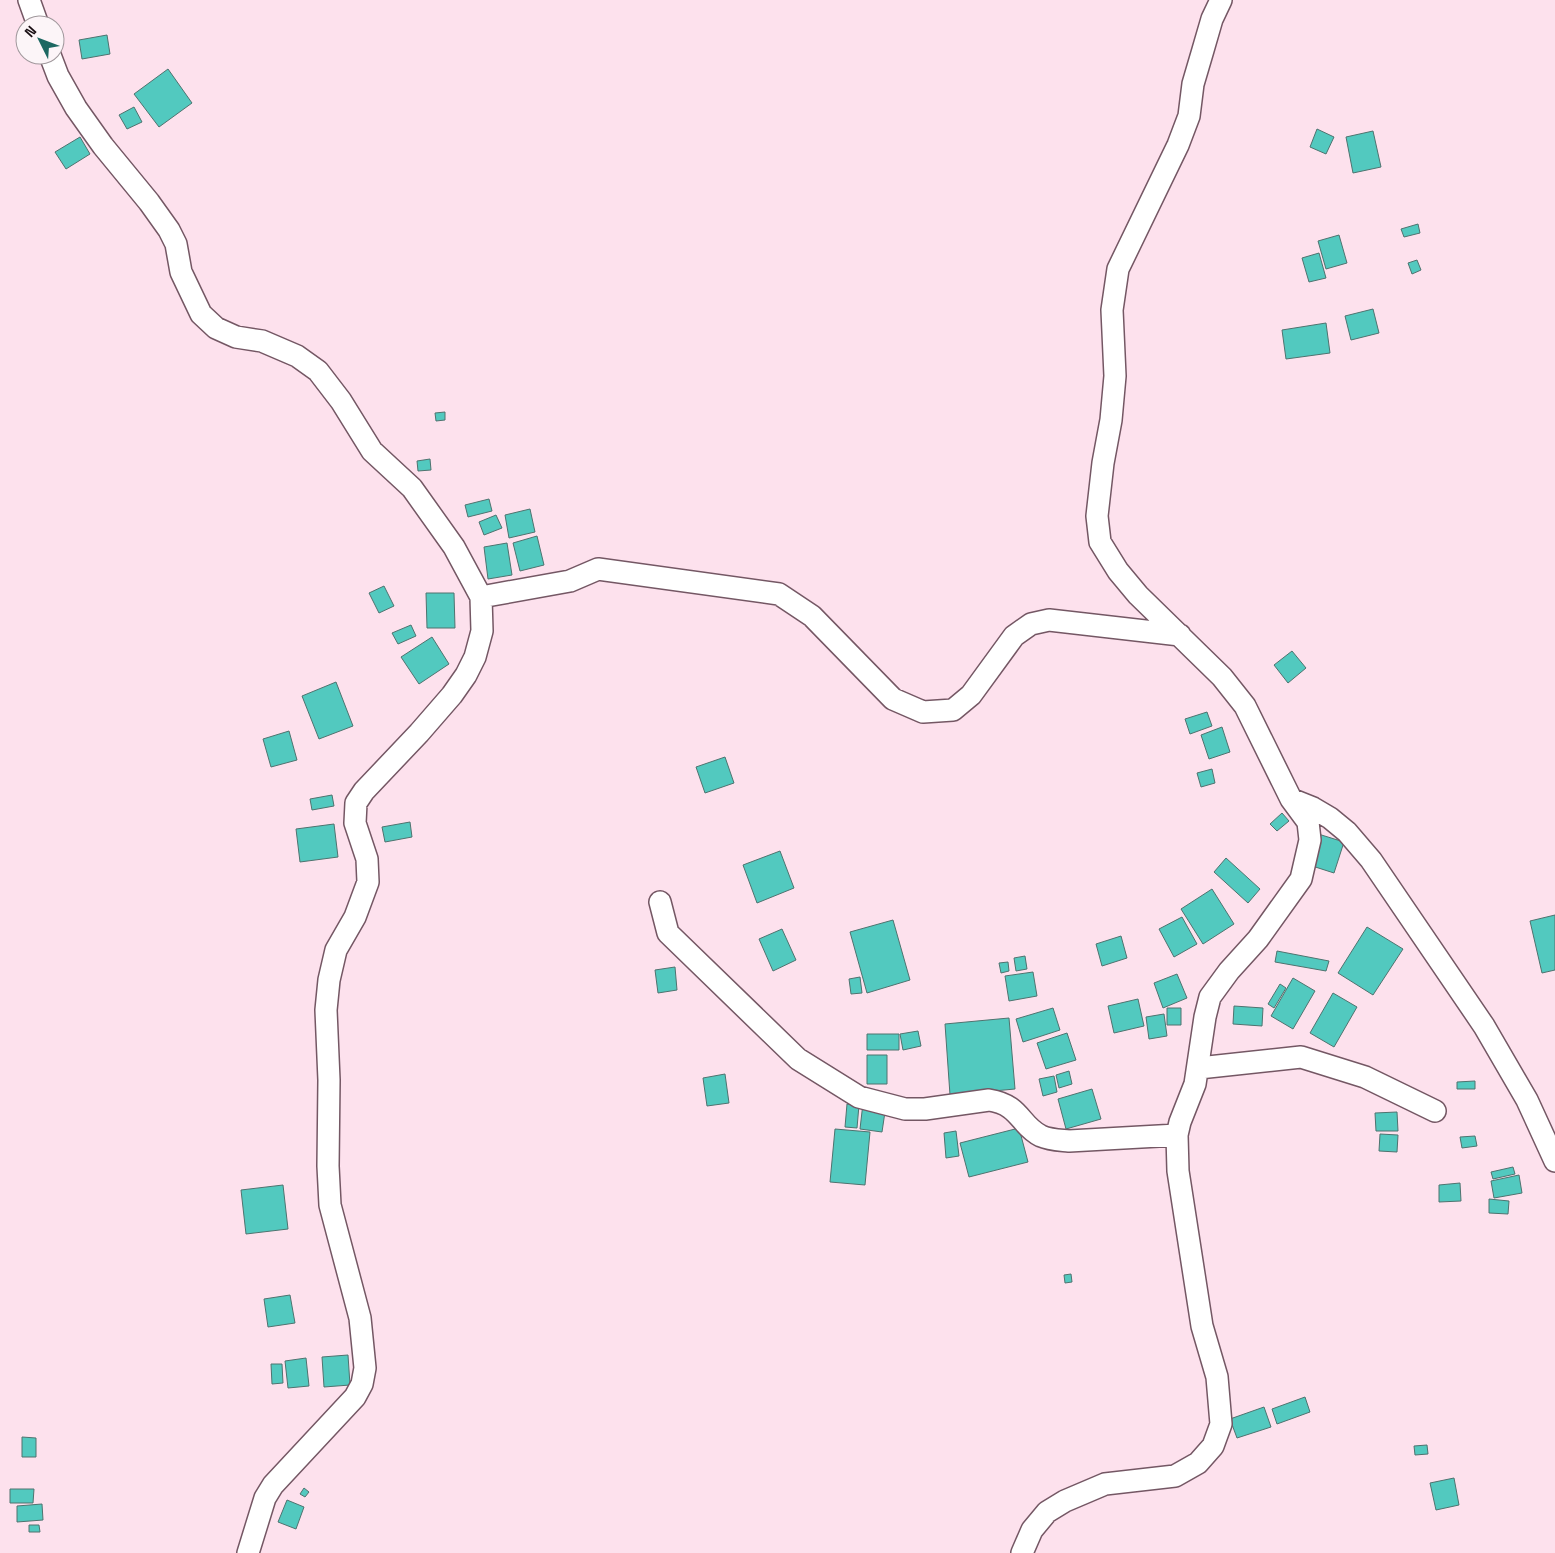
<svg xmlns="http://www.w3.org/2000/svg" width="1555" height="1553" viewBox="0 0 1555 1553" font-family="'Space Grotesk',sans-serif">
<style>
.building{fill:#52c9bf;stroke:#4e736f}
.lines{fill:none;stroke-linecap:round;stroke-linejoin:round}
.minor-casing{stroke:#745764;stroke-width:24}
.minor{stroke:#fff;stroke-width:21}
</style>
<rect width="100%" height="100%" fill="#fde1ed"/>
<!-- building -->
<path class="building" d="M107,35L110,54L82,59L79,40Z
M168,69L192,103L159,127L134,94Z
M134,107L142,122L127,129L119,115Z
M1317,129L1334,137L1326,154L1310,147Z
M1373,131L1381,167L1353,173L1346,137Z
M80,137L90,154L66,169L55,152Z
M1418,224L1420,233L1404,237L1401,229Z
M1339,235L1347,263L1326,269L1318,241Z
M1319,253L1326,278L1309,282L1302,258Z
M1417,260L1421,270L1412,274L1408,263Z
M1373,309L1379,333L1351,340L1345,316Z
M1326,323L1330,353L1286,359L1282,330Z
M445,412V420L436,421L435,413Z
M430,459L431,470L418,471L417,461Z
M489,499L492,511L468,517L465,505Z
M530,509L535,532L509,538L505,515Z
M496,515L502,528L484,535L479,522Z
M537,536L544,565L520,571L513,543Z
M507,543L512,575L488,579L484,547Z
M384,586L394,606L379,613L369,593Z
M426,593H454L455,628H427Z
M411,625L416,636L398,644L392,633Z
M432,637L449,664L419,684L401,657Z
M1292,651L1306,668L1288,683L1274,665Z
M336,682L353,726L319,739L302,696Z
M1207,712L1212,726L1190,734L1185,719Z
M1222,727L1230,752L1209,759L1201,735Z
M289,731L297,760L271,767L263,739Z
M725,757L734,783L705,793L696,767Z
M1212,769L1215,783L1201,787L1197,773Z
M332,795L334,806L312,810L310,799Z
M1282,813L1289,821L1277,831L1270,824Z
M410,822L412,837L385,842L382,827Z
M334,824L338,857L300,862L296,829Z
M1315,833L1344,842L1334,873L1306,864Z
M780,851L794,888L757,903L743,865Z
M1226,858L1260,889L1248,903L1214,872Z
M1212,889L1234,924L1203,944L1181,909Z
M1555,915V970L1542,973L1530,921Z
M1182,917L1197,944L1174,957L1159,929Z
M893,920L910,980L867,993L850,932Z
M1367,927L1403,949L1373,995L1338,973Z
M782,929L796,960L773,971L759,939Z
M1121,936L1127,958L1102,966L1096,944Z
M1277,951L1329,961L1326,971L1275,962Z
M1025,956L1027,969L1016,971L1014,958Z
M1008,962L1009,971L1001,973L999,963Z
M675,967L677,990L658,993L655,970Z
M1033,972L1037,996L1009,1001L1005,976Z
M1177,974L1187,998L1163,1008L1154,983Z
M860,977L862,993L851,994L849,979Z
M1293,978L1315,991L1293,1029L1271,1016Z
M1280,984L1286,988L1274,1008L1268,1004Z
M1333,993L1357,1007L1334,1047L1310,1033Z
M1138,999L1144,1026L1114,1033L1108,1006Z
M1234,1006L1263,1008L1262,1026L1233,1024Z
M1053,1008L1060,1030L1023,1042L1016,1019Z
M1167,1008H1181V1025H1167Z
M1164,1014L1167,1036L1149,1039L1146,1017Z
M1009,1018L1015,1089L950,1095L945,1024Z
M918,1031L921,1046L903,1050L900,1034Z
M1067,1033L1076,1060L1046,1069L1037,1043Z
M867,1034H899V1050H867Z
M867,1055H887V1084H867Z
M1069,1071L1072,1084L1059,1088L1056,1075Z
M725,1074L729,1103L707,1106L703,1078Z
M1054,1076L1057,1092L1043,1096L1039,1079Z
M1475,1081V1089H1457V1082Z
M1092,1089L1101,1119L1066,1129L1058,1099Z
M863,1103L886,1105L882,1132L860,1129Z
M847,1104L859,1105L857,1128L845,1127Z
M1397,1112L1398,1131H1376L1375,1113Z
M1019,1128L1028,1162L969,1177L960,1143Z
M835,1129L870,1132L865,1185L830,1182Z
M956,1131L959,1156L946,1158L944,1133Z
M1380,1134L1398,1135L1397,1152L1379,1151Z
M1475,1136L1477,1146L1462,1148L1460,1137Z
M1513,1167L1515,1174L1493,1179L1491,1172Z
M1519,1175L1522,1193L1494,1198L1491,1181Z
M1460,1183L1461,1201L1439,1202V1185Z
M283,1185L288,1229L246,1234L241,1190Z
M1489,1199L1509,1201L1508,1214L1489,1213Z
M1071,1274L1072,1282L1065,1283L1064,1275Z
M290,1295L295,1323L268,1327L264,1299Z
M348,1355L350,1385L324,1387L322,1357Z
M306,1358L309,1386L288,1388L285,1361Z
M271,1364H282L283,1383L272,1384Z
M1305,1397L1310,1412L1277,1424L1272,1409Z
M1264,1407L1271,1427L1237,1438L1230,1419Z
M22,1437L36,1438V1457H22Z
M1427,1445L1428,1454L1415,1455L1414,1446Z
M1454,1478L1459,1505L1436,1510L1430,1483Z
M304,1488L309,1492L305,1497L300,1494Z
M10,1489H34L33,1503H10Z
M287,1500L304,1507L296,1529L278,1522Z
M42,1504L43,1520L17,1522V1506Z
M29,1525H39L40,1532H29Z"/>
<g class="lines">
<defs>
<path id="minor" d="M29,0L38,25
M50,55L58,76L76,108L103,146L149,202L169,230L176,244L181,272L201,314L216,328L236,337L262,341L297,356L318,371L341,401L372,451L412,488L454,547L481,597L482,631L475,657L466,675L452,695L419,733L364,791L356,803L355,823L367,859L368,882L355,917L336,950L329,980L326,1010L329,1080L328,1166L330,1205L360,1318L365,1368L362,1384L355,1397L273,1485L265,1498L248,1553
M481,597L570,581L598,569L779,594L812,616L893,699L923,712L953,710L971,695L1014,636L1031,624L1049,620L1180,635
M1293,800L1313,808L1330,818L1347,832L1371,860L1484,1026L1527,1100L1555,1161
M660,902L668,933L798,1059L859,1097L905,1109H925L989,1100C1021,1105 1019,1125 1041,1136C1050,1140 1059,1140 1069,1141L1177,1135
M1199,1068L1301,1057L1365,1077L1435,1111
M1022,1553L1032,1530L1047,1512L1065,1501L1105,1484L1175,1476L1198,1463L1213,1446L1221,1424L1217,1377L1202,1326L1178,1171L1177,1135L1180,1122L1195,1084L1205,1017L1210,997L1229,971L1258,939L1301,879L1310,840L1308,822L1291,799L1245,706L1222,677L1138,595L1118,571L1100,542L1097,516L1103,463L1111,420L1115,376L1112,310L1118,269L1178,145L1189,116L1193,84L1203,50L1212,19L1221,0"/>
</defs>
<!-- minor casing -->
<use href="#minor" class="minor-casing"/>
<!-- minor -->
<use href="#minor" class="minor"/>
</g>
<!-- north arrow -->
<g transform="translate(40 40) rotate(312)"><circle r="24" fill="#fcf5f8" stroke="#a0989c"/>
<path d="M0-4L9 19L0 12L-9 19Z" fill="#1c6862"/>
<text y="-8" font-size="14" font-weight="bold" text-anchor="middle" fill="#170c11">N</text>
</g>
</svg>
